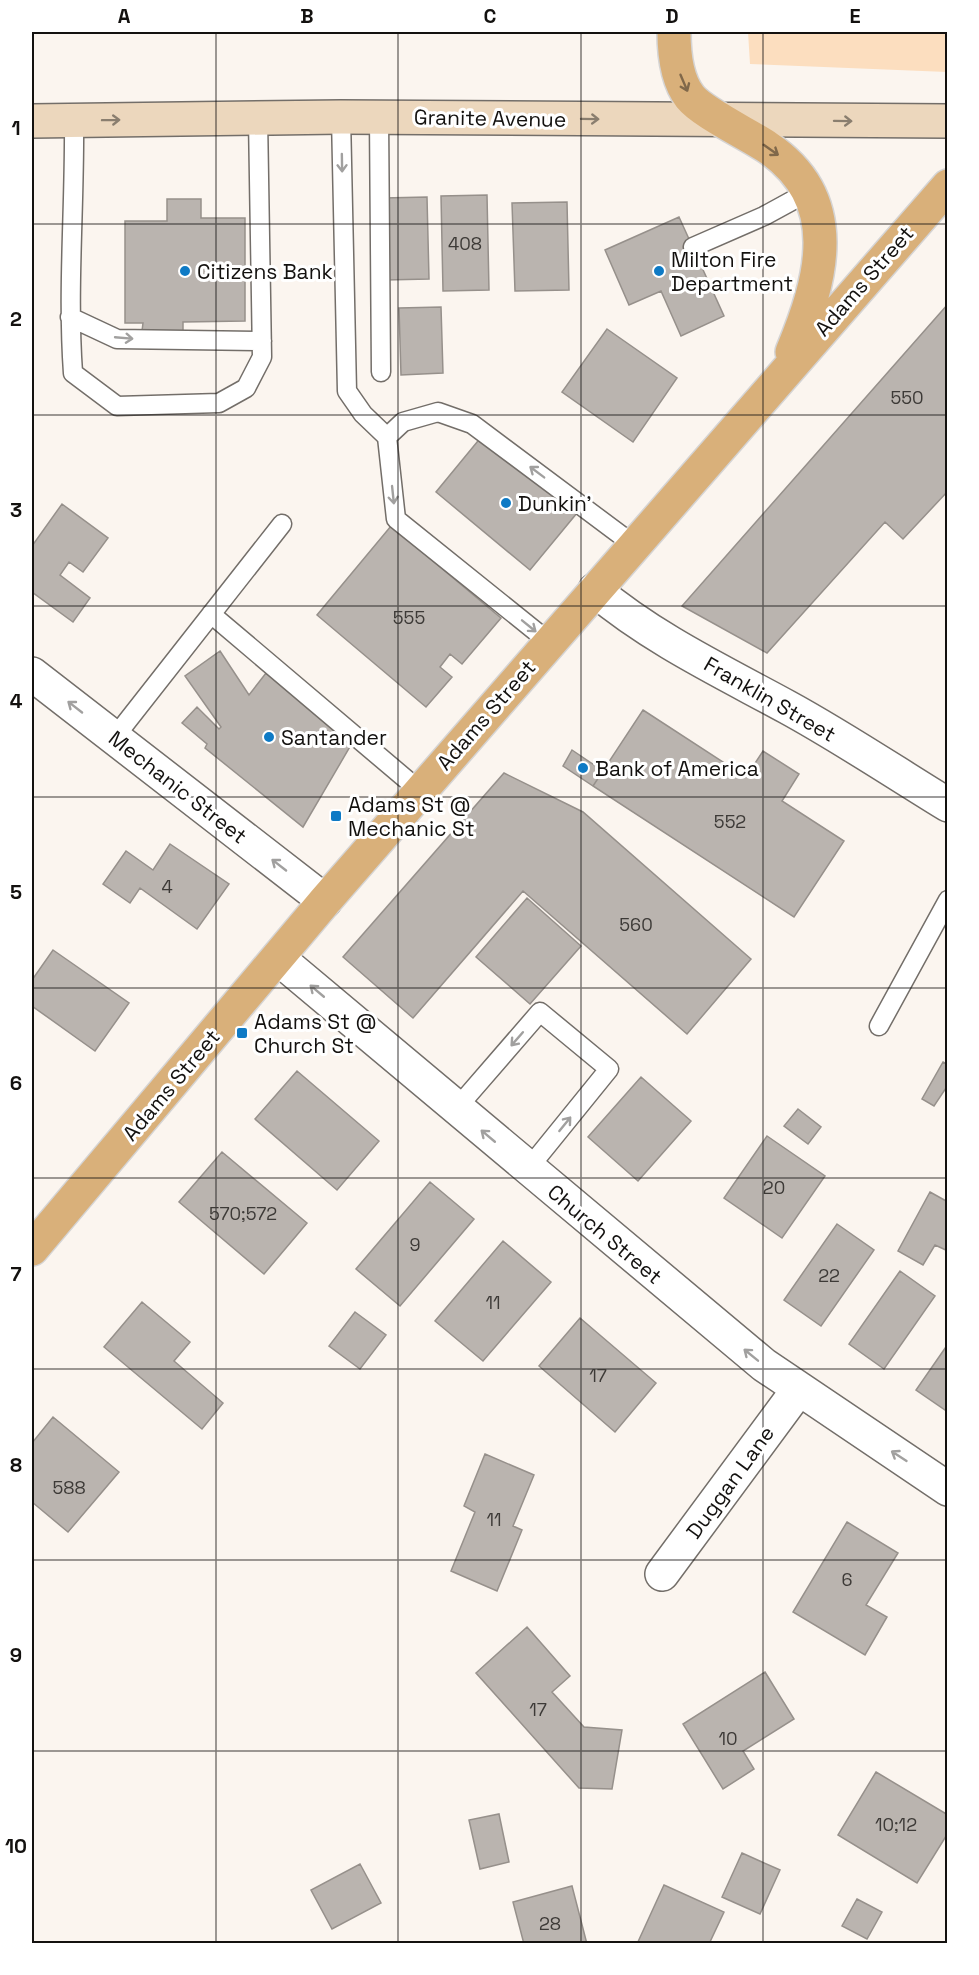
<svg xmlns="http://www.w3.org/2000/svg" width="979" height="1975" viewBox="0 0 979 1975" font-family="'Space Grotesk',sans-serif">
<style>
.green{fill:#fcdebf}
.building{fill:#bab4af;stroke:#96908b;stroke-width:1.5}
.lines{fill:none;stroke-linecap:round;stroke-linejoin:round}
.lane-casing{stroke:#736e69;stroke-width:21}
.street-casing{stroke:#736e69;stroke-width:36}
.secondary-casing{stroke:#736e69;stroke-width:36}
.primary-casing{stroke:#d5d4d4;stroke-width:36}
.lane{stroke:#fff;stroke-width:18}
.street{stroke:#fff;stroke-width:33}
.secondary{stroke:#ecd7bd;stroke-width:33}
.primary{stroke:#d9b07a;stroke-width:33}
.oneway{stroke:#80684a}
.oneway2{stroke:#8a7e6f}
.oneway3{stroke:#a1a09f}
.grid{fill:none;stroke:#13110f;stroke-width:1.5;stroke-opacity:0.55}
.poi-dot{fill:#0e7ac5;stroke:#fff;stroke-width:2}
.labels{text-anchor:middle;dominant-baseline:central;stroke-width:6;stroke-linejoin:round;paint-order:stroke}
.number-label{font-size:18px;fill:#3d3a37}
.street-label{font-size:21px;fill:#13110f;stroke:#fff}
.poi-label{font-size:21px;fill:#13110f;stroke:#fff;text-anchor:start}
.neatline{fill:none;stroke:#13110f;stroke-width:2}
.grid-label{font-size:20px;text-anchor:middle;font-weight:bold;fill:#13110f}
</style>
<rect width="100%" height="100%" fill="#fbf5ef"/>
<!-- green -->
<path class="green" d="M748,32H947V72L750,64Z"/>
<!-- building -->
<path class="building" d="M487,195L489,290L443,291L441,196Z
M427,197L429,279L385,280L383,198Z
M167,199H201V218H245V321L183,322V331H142L143,323H125V221H167Z
M567,202L569,290L515,291L512,203Z
M679,217L724,316L681,336L661,291L629,305L605,250Z
M948,304V491L903,539L885,522L767,653L682,606Z
M441,307L443,373L401,375L399,308Z
M607,329L677,378L633,442L562,392Z
M482,436L577,513L530,570L436,492Z
M62,504L108,538L83,572L69,562L60,575L90,598L73,622L32,592V546Z
M391,526L501,618L462,664L450,654L440,667L452,677L426,707L317,615Z
M220,651L249,695L266,673L351,745L303,827L205,748L207,744L182,723L197,707L219,729L221,727L185,676Z
M643,710L746,777L763,751L799,774L782,801L844,841L794,917L593,786Z
M572,750L603,771L593,786L563,766Z
M504,773L583,812L751,959L687,1034L523,891L413,1018L343,957Z
M170,844L229,884L197,929L140,888L130,903L103,884L126,851L153,870Z
M527,898L581,946L530,1004L476,957Z
M53,950L129,1003L95,1051L32,1006V980Z
M943,1062L948,1065V1085L934,1106L922,1099Z
M297,1071L379,1141L337,1190L255,1119Z
M641,1077L691,1121L638,1181L588,1137Z
M798,1109L821,1127L808,1144L784,1126Z
M767,1136L825,1176L782,1238L724,1198Z
M222,1152L307,1223L264,1274L179,1202Z
M430,1182L474,1219L400,1306L356,1269Z
M930,1192L948,1202V1251L935,1245L923,1265L898,1251Z
M837,1224L874,1250L821,1326L784,1300Z
M503,1241L551,1282L483,1361L435,1321Z
M900,1271L935,1296L884,1369L849,1344Z
M142,1302L190,1342L174,1361L223,1403L202,1429L104,1347Z
M355,1312L386,1335L360,1369L329,1346Z
M580,1318L656,1383L615,1432L539,1366Z
M948,1344V1412L916,1390Z
M53,1417L119,1472L68,1532L32,1502V1443Z
M485,1454L534,1475L513,1526L522,1530L497,1591L451,1571L475,1512L464,1506Z
M847,1522L898,1553L866,1605L887,1617L865,1655L793,1612Z
M527,1627L570,1676L552,1692L584,1727L622,1730L612,1789L579,1788L476,1673Z
M765,1672L794,1719L743,1751L754,1769L723,1789L683,1724Z
M876,1772L948,1815V1833L917,1883L838,1835Z
M499,1814L509,1862L480,1869L469,1820Z
M742,1853L780,1870L760,1914L722,1897Z
M360,1864L381,1903L332,1929L311,1890Z
M664,1885L724,1912L709,1944H637Z
M572,1886L587,1944H524L513,1902Z
M857,1899L882,1912L867,1939L842,1926Z"/>
<g class="lines">
<defs>
<path id="lane" d="M341,117L347,391L363,414L387,437L396,519L549,642
M379,117L381,372
M74,120C75,205 67,289 73,373L117,406L219,403L246,388L262,357L258,118
M693,247L764,216L808,192
M70,317L117,339L262,341
M387,437L403,422L438,412L472,424L634,545
M211,614L420,791
M114,738L282,524
M879,1026L948,900
M456,1109L540,1012L609,1069L528,1169"/>
<path id="street" d="M595,590C652,638 721,671 787,707C842,737 894,772 948,805
M32,674L325,901
M278,958L764,1365L948,1489
M662,1574L798,1390"/>
<path id="secondary" d="M32,121L341,117L948,121"/>
<path id="primary" d="M674,32C674,53 676,79 690,97C703,113 748,134 767,147C845,199 822,280 792,352
M32,1249L325,901L948,186"/>
</defs>
<!-- lane casing -->
<use href="#lane" class="lane-casing"/>
<!-- street casing -->
<use href="#street" class="street-casing"/>
<!-- secondary casing -->
<use href="#secondary" class="secondary-casing"/>
<!-- primary casing -->
<use href="#primary" class="primary-casing"/>
<!-- lane -->
<use href="#lane" class="lane"/>
<!-- street -->
<use href="#street" class="street"/>
<!-- secondary -->
<use href="#secondary" class="secondary"/>
<!-- primary -->
<use href="#primary" class="primary"/>
</g>
<!-- one-way arrows -->
<defs><path id="oneway-shaft" d="M-6 0H5M1.5-3L5.5 0L1.5 3" fill="none" stroke-width="1.6" stroke-linecap="round" stroke-linejoin="round" transform="scale(1.5)"/></defs>
<g class="oneway">
<use href="#oneway-shaft" transform="translate(684 83) rotate(67)"/>
<use href="#oneway-shaft" transform="translate(771 150) rotate(35)"/>
</g>
<g class="oneway2">
<use href="#oneway-shaft" transform="translate(590 119) rotate(1)"/>
<use href="#oneway-shaft" transform="translate(111 120) rotate(-1)"/>
<use href="#oneway-shaft" transform="translate(843 121) rotate(1)"/>
</g>
<g class="oneway3">
<use href="#oneway-shaft" transform="translate(342 163) rotate(89)"/>
<use href="#oneway-shaft" transform="translate(124 338) rotate(5)"/>
<use href="#oneway-shaft" transform="translate(537 472) rotate(-143)"/>
<use href="#oneway-shaft" transform="translate(393 495) rotate(84)"/>
<use href="#oneway-shaft" transform="translate(529 626) rotate(39)"/>
<use href="#oneway-shaft" transform="translate(75 707) rotate(-142)"/>
<use href="#oneway-shaft" transform="translate(279 865) rotate(-142)"/>
<use href="#oneway-shaft" transform="translate(317 991) rotate(-140)"/>
<use href="#oneway-shaft" transform="translate(517 1039) rotate(131)"/>
<use href="#oneway-shaft" transform="translate(565 1124) rotate(-51)"/>
<use href="#oneway-shaft" transform="translate(488 1136) rotate(-140)"/>
<use href="#oneway-shaft" transform="translate(751 1355) rotate(-141)"/>
<use href="#oneway-shaft" transform="translate(899 1456) rotate(-147)"/>
</g>
<!-- grid -->
<path class="grid" d="M216,32V1944M398,32V1944M581,32V1944M763,32V1944M32,224H948M32,415H948M32,606H948M32,797H948M32,988H948M32,1178H948M32,1369H948M32,1560H948M32,1751H948"/>
<!-- markers -->
<g class="poi-dot">
<circle cx="185" cy="271" r="6"/>
<circle cx="659" cy="271" r="6"/>
<circle cx="506" cy="503" r="6"/>
<circle cx="269" cy="737" r="6"/>
<circle cx="583" cy="768" r="6"/>
<rect x="330" y="810" width="12" height="12" rx="3"/>
<rect x="236" y="1027" width="12" height="12" rx="3"/>
</g>
<g class="labels">
<!-- number labels -->
<g class="number-label">
<text x="465" y="243">408</text>
<text x="907" y="397">550</text>
<text x="409" y="617">555</text>
<text x="730" y="821">552</text>
<text x="167" y="886">4</text>
<text x="636" y="924">560</text>
<text x="774" y="1187">20</text>
<text x="243" y="1213">570;572</text>
<text x="415" y="1244">9</text>
<text x="829" y="1275">22</text>
<text x="493" y="1302">11</text>
<text x="598" y="1375">17</text>
<text x="69" y="1487">588</text>
<text x="494" y="1519">11</text>
<text x="847" y="1579">6</text>
<text x="538" y="1709">17</text>
<text x="728" y="1738">10</text>
<text x="896" y="1824">10;12</text>
<text x="550" y="1923">28</text>
</g>
<!-- street labels -->
<g class="street-label">
<text transform="translate(490 118) rotate(1)">Granite Avenue</text>
<text transform="translate(864 281) rotate(-49)">Adams Street</text>
<text transform="translate(770 699) rotate(30)">Franklin Street</text>
<text transform="translate(486 715) rotate(-49)">Adams Street</text>
<text transform="translate(178 787) rotate(38)">Mechanic Street</text>
<text transform="translate(171 1085) rotate(-50)">Adams Street</text>
<text transform="translate(605 1234) rotate(40)">Church Street</text>
<text transform="translate(730 1482) rotate(-54)">Duggan Lane</text>
</g>
<!-- poi labels -->
<g class="poi-label">
<text x="671" y="259">Milton Fire<tspan x="671" dy="24">Department</tspan></text>
<text x="197" y="271">Citizens Bank</text>
<text x="518" y="503">Dunkin'</text>
<text x="281" y="737">Santander</text>
<text x="595" y="768">Bank of America</text>
<text x="348" y="804">Adams St @<tspan x="348" dy="24">Mechanic St</tspan></text>
<text x="254" y="1021">Adams St @<tspan x="254" dy="24">Church St</tspan></text>
</g>
</g>
<!-- border -->
<rect width="979" height="1975" fill="none" stroke="#ffffff" stroke-width="66"/>
<rect x="33" y="33" width="913" height="1909" class="neatline"/>
<g class="grid-label">
<text x="124" y="23">A</text>
<text x="307" y="23">B</text>
<text x="490" y="23">C</text>
<text x="672" y="23">D</text>
<text x="855" y="23">E</text>
<text x="16" y="135">1</text>
<text x="16" y="326">2</text>
<text x="16" y="517">3</text>
<text x="16" y="708">4</text>
<text x="16" y="899">5</text>
<text x="16" y="1090">6</text>
<text x="16" y="1281">7</text>
<text x="16" y="1472">8</text>
<text x="16" y="1662">9</text>
<text x="16" y="1853">10</text>
</g>
</svg>
